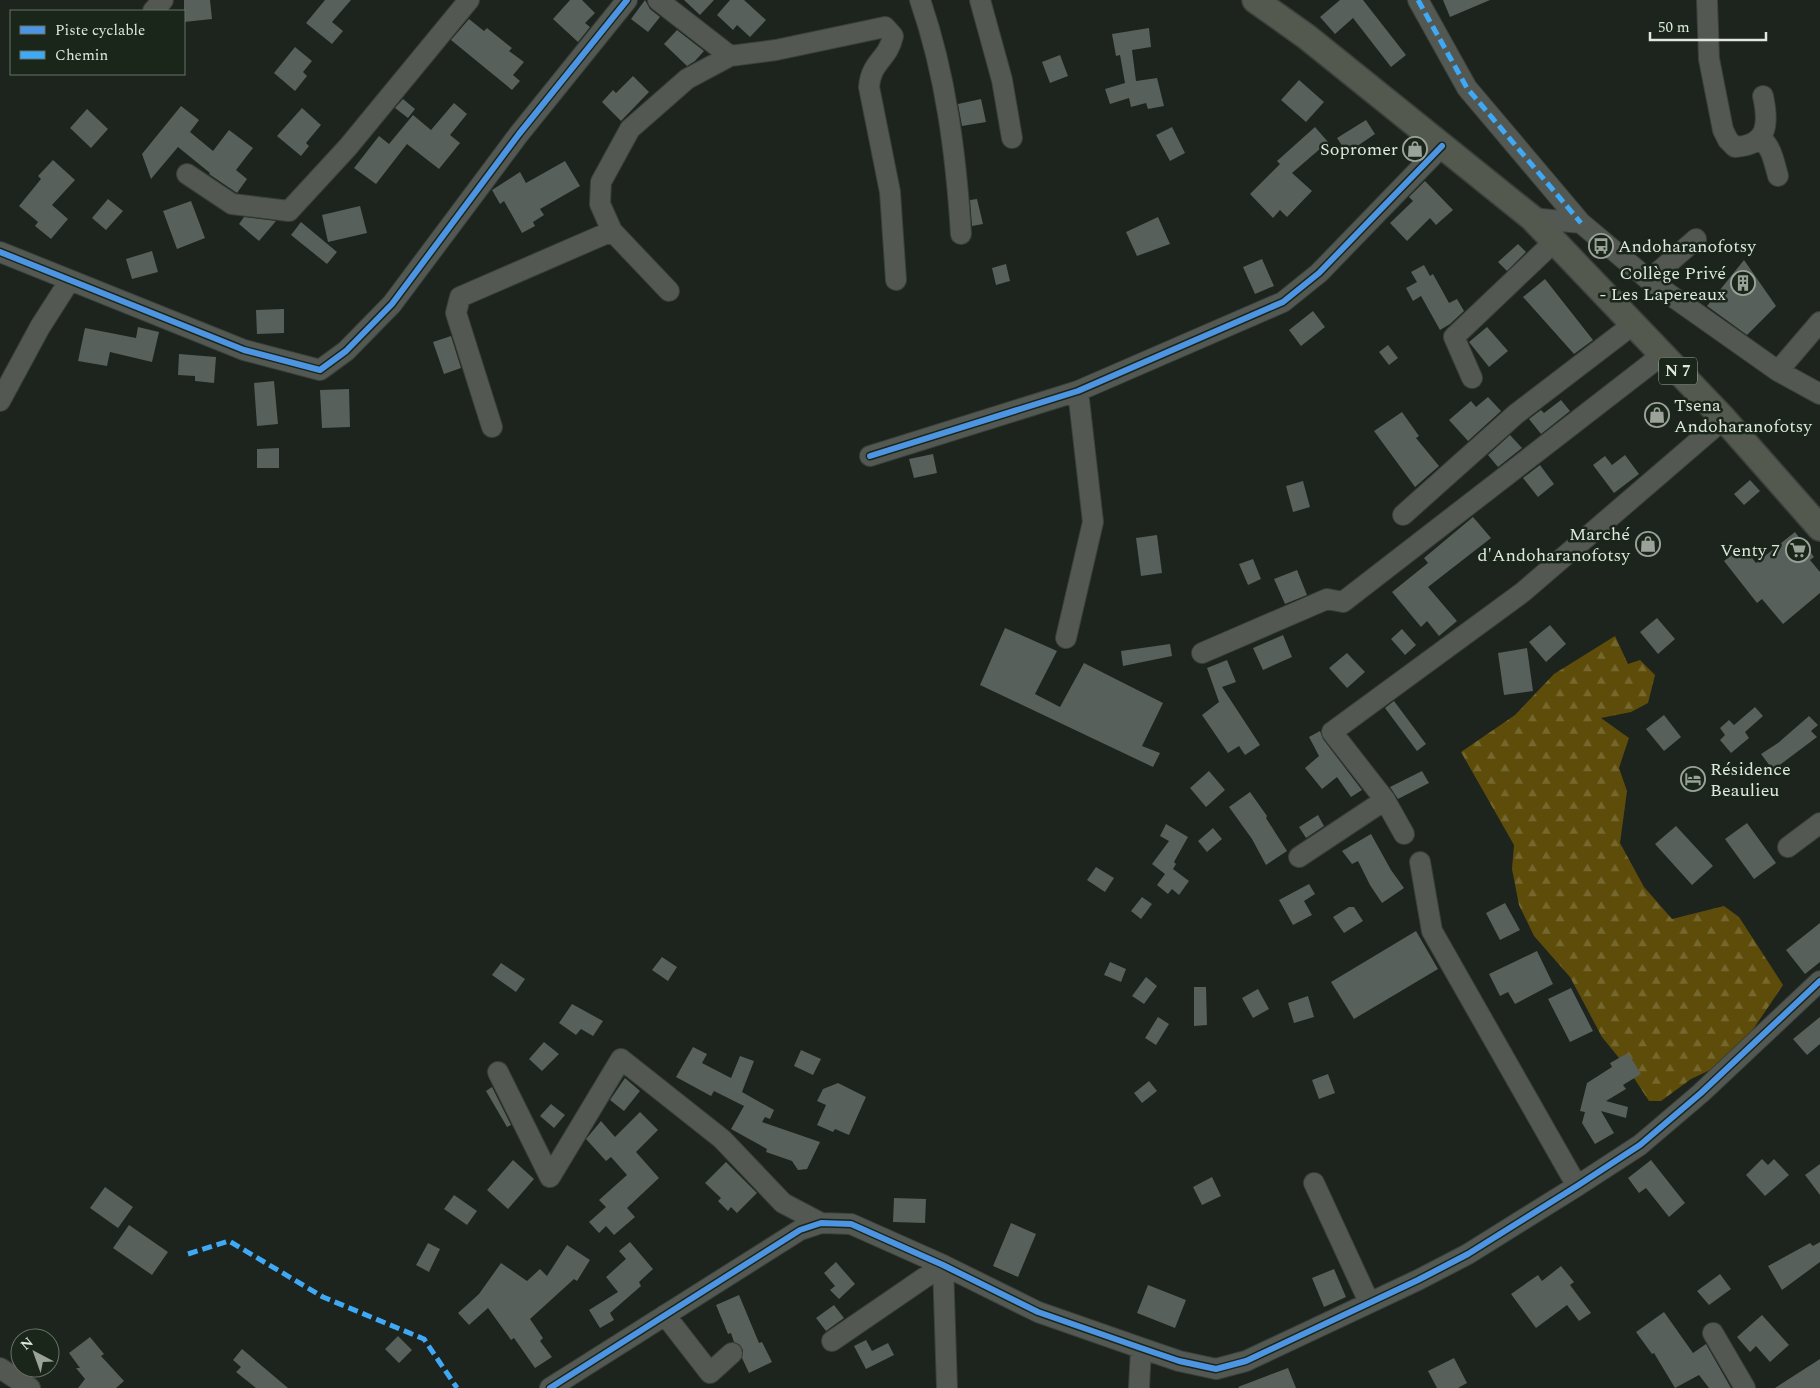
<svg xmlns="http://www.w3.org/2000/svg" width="1820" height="1388" viewBox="0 0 1820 1388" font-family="Spectral,serif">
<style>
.forest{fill:url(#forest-firs)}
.building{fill:#58605b}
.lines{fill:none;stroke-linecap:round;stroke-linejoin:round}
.minor-casing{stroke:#3a403a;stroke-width:22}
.major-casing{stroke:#3a403a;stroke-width:28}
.minor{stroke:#535853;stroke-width:20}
.major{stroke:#53594e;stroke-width:25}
.quiet{stroke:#3fa9f5;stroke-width:5;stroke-dasharray:10 5;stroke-linecap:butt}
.cycleway-casing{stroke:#1a261a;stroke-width:9}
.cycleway{stroke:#4d94e3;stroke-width:6}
.labels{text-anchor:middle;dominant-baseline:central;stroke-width:5;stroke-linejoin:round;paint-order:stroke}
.shield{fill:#1a261a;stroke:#a4ada3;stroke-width:1}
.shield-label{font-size:16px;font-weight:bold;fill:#dfe7de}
.poi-label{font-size:18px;fill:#dfe7de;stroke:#1a261a;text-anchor:end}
</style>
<defs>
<pattern id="forest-firs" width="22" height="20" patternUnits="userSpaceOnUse" patternTransform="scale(1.25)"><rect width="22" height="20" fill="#5e4d0a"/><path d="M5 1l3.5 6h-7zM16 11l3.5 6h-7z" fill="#75672d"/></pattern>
</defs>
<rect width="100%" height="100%" fill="#1d231d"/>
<!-- forest -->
<path class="forest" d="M1615,636L1628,664L1640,660L1655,675L1648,703L1631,712L1601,718L1629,738L1619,768L1627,791L1620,843L1644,887L1672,919L1724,906L1739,917L1783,985L1754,1028L1725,1063L1691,1079L1661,1101H1649L1628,1069L1602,1037L1570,977L1534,936L1519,905L1512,869L1514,845L1461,752L1515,715L1554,674Z"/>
<!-- building -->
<path class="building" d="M184,0H210L212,19L184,22Z
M325,0H351L332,22L343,31L332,44L306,23Z
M570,0H582L595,13L585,23L590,27L578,42L553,19Z
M645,0L650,9L660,17L648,32L631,19Z
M684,0H714L700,15Z
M730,0H744L766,20L750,37L737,25L733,30L717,15Z
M1340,0H1363L1406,55L1391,67L1353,18L1335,34L1320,17Z
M1443,0H1490L1450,17Z
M469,19L484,31L487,28L512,48L509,51L524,62L513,75L520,81L512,90L451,40Z
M1149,28L1151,47L1132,50L1136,81L1157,78L1164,106L1148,109L1146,103L1131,107L1129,98L1110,104L1105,89L1125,83L1120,55L1116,56L1112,34Z
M677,30L704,51L695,61L687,66L664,44Z
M295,47L312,61L303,72L307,76L295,91L274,73Z
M1060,55L1068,76L1050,83L1042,62Z
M633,76L649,92L621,121L602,102L613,90L616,93Z
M1299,80L1324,102L1306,122L1281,100Z
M403,99L415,109L408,118L395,108Z
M981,99L986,122L962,126L958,104Z
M454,103L467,114L450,135L460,143L439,169L407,144L376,184L354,168L379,136L389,144L413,115L431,130Z
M181,106L199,120L190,132L213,151L229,130L253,148L236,170L247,179L237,193L209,174L210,173L178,147L151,179L142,154Z
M302,108L321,125L306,143L309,146L301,156L277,136Z
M87,109L108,129L91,148L70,128Z
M1366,120L1375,134L1347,153L1337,138Z
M1172,127L1185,153L1170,161L1156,135Z
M1315,127L1328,142L1292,173L1312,191L1287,217L1280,210L1273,218L1250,194L1280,164L1277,161Z
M53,160L75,180L52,205L68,219L51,239L35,226L38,222L19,206L41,179L38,176Z
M565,161L580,186L540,209L544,215L533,222L535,226L522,233L504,201L500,204L492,190L520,172L526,183Z
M1425,181L1453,210L1436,225L1430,218L1407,241L1390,223L1413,201L1409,197Z
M108,199L123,211L106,230L92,218Z
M977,199L983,224L972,226L970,200Z
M191,201L205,238L177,249L163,211Z
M360,206L367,233L328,242L322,215Z
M244,217L276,221L259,241L239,224Z
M1158,217L1170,244L1137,256L1126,232Z
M301,222L337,252L327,264L291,235Z
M1518,244L1526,252L1507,271L1498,262Z
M152,251L158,272L132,279L126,259Z
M1262,259L1274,286L1255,294L1243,267Z
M1744,260L1776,306L1747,335L1707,306Z
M1006,264L1010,281L996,285L992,268Z
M1424,265L1430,276L1433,274L1449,303L1457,299L1464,311L1450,324L1440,330L1421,296L1413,301L1406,288L1417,282L1411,272Z
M1545,279L1593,340L1574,354L1523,297Z
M284,309V333L257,334L256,310Z
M1313,311L1325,327L1301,346L1289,330Z
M138,327L159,332L152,362L110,352L107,366L78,361L85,328L136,338Z
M1487,327L1508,351L1489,367L1469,342Z
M451,336L461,368L444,374L433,342Z
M1388,345L1398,358L1389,365L1379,352Z
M179,354L216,357L214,383L195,381V376L178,375Z
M274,381L278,424L257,426L254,383Z
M349,389L350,427L322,428L320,390Z
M1488,397L1501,411L1468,441L1449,420L1471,401L1476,407Z
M1561,400L1570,411L1541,434L1529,419L1541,410L1544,413Z
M1402,412L1419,436L1416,438L1439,466L1415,487L1374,431Z
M1510,435L1522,448L1498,467L1488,455Z
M279,448V468H257V449Z
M933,454L937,473L914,478L909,459Z
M1625,455L1639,474L1614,493L1593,465L1605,456L1612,465Z
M1540,465L1554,484L1538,497L1523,478Z
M1750,480L1760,491L1744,505L1734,494Z
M1303,481L1310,507L1293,512L1286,486Z
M1473,517L1491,538L1428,587L1457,621L1439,636L1427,621L1421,627L1392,592L1428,563L1424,558Z
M1795,532L1814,557L1810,560L1820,572V593L1783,624L1762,599L1757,603L1724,561L1743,546L1756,563Z
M1157,535L1162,573L1141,576L1136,538Z
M1253,559L1261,579L1248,585L1239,564Z
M1297,570L1307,595L1285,604L1274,579Z
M1657,618L1675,639L1658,654L1640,632Z
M1550,625L1566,644L1546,662L1529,642Z
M1005,628L1057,651L1035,694L1060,707L1084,663L1163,703L1142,746L1160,753L1153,767L980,685Z
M1402,629L1416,645L1405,655L1391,639Z
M1283,635L1292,657L1263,670L1253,648Z
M1170,644L1172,656L1123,666L1121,651Z
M1527,648L1533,691L1504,695L1498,653Z
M1347,653L1365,672L1347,688L1329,668Z
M1227,660L1236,682L1222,687L1260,745L1245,755L1239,746L1228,753L1202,715L1219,702L1207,668Z
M1394,701L1426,744L1417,751L1385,708Z
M1755,707L1763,716L1745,732L1749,738L1731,753L1720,740L1725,735L1720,728L1729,720L1734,725Z
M1664,715L1681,737L1664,751L1646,729Z
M1809,716L1818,725L1811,731L1817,737L1773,770L1761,754L1778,743Z
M1320,731L1323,739L1362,790L1351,797L1337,777L1322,789L1305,768L1319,756L1309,737Z
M1209,771L1225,790L1206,807L1190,788Z
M1422,771L1429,783L1398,799L1390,787Z
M1250,792L1267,816L1266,818L1287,851L1266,865L1252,839L1229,807Z
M1318,815L1324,826L1306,838L1299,827Z
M1747,823L1776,863L1754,879L1725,839Z
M1166,824L1188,837L1174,862L1176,864L1173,869L1189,881L1179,895L1172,889L1168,894L1157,885L1165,874L1152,864L1169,841L1160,836Z
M1676,826L1713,866L1692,885L1655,844Z
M1213,828L1222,839L1207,852L1198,841Z
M1371,834L1391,870L1404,888L1382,903L1370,885L1358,861L1352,864L1342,851Z
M1096,867L1114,878L1105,892L1087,880Z
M1309,884L1315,894L1304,901L1312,915L1293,925L1279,900Z
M1142,897L1152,904L1141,919L1131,911Z
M1505,903L1520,930L1500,940L1486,913Z
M1349,907H1354L1363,921L1344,933L1333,917Z
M1820,923V962L1805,974L1786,950Z
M1416,931L1438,969L1354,1019L1331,982Z
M1537,951L1553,984L1515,1004L1508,992L1500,996L1489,974Z
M662,957L677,967L668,981L652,970Z
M1110,962L1126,969L1121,982L1104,975Z
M501,963L525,979L516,992L492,975Z
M1146,977L1157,986L1144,1004L1132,996Z
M1194,987H1206L1207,1025L1194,1026Z
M1571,988L1593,1031L1570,1042L1548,999Z
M1258,989L1269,1009L1253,1018L1242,998Z
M1308,996L1314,1017L1294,1023L1288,1003Z
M572,1004L603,1021L593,1036L581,1029L576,1035L559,1023Z
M1158,1017L1169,1024L1156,1045L1145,1038Z
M1820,1017V1044L1807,1055L1793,1039Z
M544,1042L559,1054L542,1071L529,1059Z
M693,1047L707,1054L702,1063L731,1078L740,1056L754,1061L742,1092L774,1110L770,1119L765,1117L762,1122L820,1142L807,1169L798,1170L792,1161L766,1152L767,1149L731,1129L744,1106L714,1091L711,1096L676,1077Z
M801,1050L821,1059L813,1075L794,1066Z
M1628,1053L1641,1074L1623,1085L1626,1089L1606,1101L1628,1107L1626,1118L1601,1111L1614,1133L1595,1144L1582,1123L1585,1112L1580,1111L1587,1083L1612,1067L1610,1063Z
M1328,1074L1335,1093L1319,1099L1312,1080Z
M625,1078L640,1091L624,1111L610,1100Z
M1149,1081L1157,1091L1142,1103L1134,1093Z
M838,1083L866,1097L849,1135L835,1129L833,1132L817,1125L826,1105L817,1101L823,1089Z
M492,1087L511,1125L507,1127L486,1091Z
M551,1104L565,1115L554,1128L540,1116Z
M640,1112L658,1130L636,1152L659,1178L627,1208L635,1217L614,1235L606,1226L599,1233L589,1222L606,1207L599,1200L627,1175L611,1157L606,1161L586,1139L601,1121L615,1137Z
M1762,1159L1768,1165L1774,1159L1789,1175L1765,1196L1746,1175Z
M513,1160L534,1179L508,1209L487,1190Z
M1651,1160L1685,1203L1669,1217L1646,1188L1639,1193L1628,1178Z
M726,1162L757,1193L737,1213L731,1207L728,1211L718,1201L721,1198L705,1183Z
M1820,1164V1195L1805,1175Z
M1212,1177L1221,1196L1202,1205L1193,1187Z
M105,1187L133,1207L118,1228L90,1208Z
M454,1195L477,1211L467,1225L444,1209Z
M894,1198L926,1199L925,1223L893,1222Z
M1011,1223L1036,1234L1018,1277L993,1266Z
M129,1225L168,1252L152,1275L113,1248Z
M630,1242L653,1269L639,1282L641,1286L610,1313L614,1320L600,1328L589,1310L618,1292L606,1277L626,1259L619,1251Z
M1820,1242V1262L1782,1290L1768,1266L1810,1243L1813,1246Z
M428,1243L440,1249L429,1272L416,1265Z
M567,1245L590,1260L577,1281L574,1279L530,1319L543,1338L540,1341L552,1357L535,1368L514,1338L511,1340L488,1308L469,1325L458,1313L479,1294L501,1263L527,1281L540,1269L547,1276Z
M836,1262L855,1284L839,1299L830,1290L835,1286L824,1273Z
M1561,1266L1574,1282L1570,1285L1591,1313L1579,1321L1567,1305L1536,1328L1511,1294L1538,1275L1542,1281Z
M1334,1269L1346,1297L1324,1307L1312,1278Z
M1720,1274L1731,1289L1709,1305L1697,1291Z
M1148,1285L1186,1300L1175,1328L1137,1313Z
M739,1295L759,1343L762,1342L772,1362L749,1373L742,1358L743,1350L740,1345L734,1342L731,1333L728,1334L716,1305Z
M834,1305L844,1318L826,1331L816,1318Z
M1664,1312L1693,1353L1706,1344L1731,1388H1709L1699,1375L1675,1388L1654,1353L1652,1354L1636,1332Z
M1762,1315L1789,1345L1770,1362L1756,1346L1750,1352L1737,1337Z
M398,1336L412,1350L399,1363L385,1349Z
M90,1337L104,1354L101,1356L124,1381L116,1388H78L85,1379L76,1368H80L69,1353Z
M866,1340L872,1351L888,1343L894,1355L866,1369L854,1346Z
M242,1349L288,1388H256L236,1372L241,1367L233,1360Z
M1454,1358L1467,1383L1458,1388H1437L1428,1371Z
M1820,1359V1388H1775Z
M1288,1368L1296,1388H1239L1238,1387Z"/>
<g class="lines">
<defs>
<path id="minor" d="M658,0L730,56L776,50L885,27L893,36C888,60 871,61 869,87L890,192L896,280
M920,0C946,75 956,155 961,234
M980,0L1002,80L1012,138
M1418,0L1467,88L1581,223
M1707,0L1709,59L1723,130L1728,140L1735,147C1768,145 1769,124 1763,96
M153,11L163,0
M1761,138C1772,148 1774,162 1778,176
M187,174L232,204L289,211L348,147L469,0
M1532,218L1581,223L1649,280L1778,371L1820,394
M0,252L244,350L320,370L346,351L392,304L519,134L627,0
M1649,280L1696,239
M669,291L612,231L600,204L601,182L630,129L687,79L730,56
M1778,371L1820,322
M1472,378L1454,337L1556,240
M0,401L40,327L70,280
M492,427L456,313L460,297L612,231
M870,456L1078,391L1283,302L1319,273L1442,146
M1403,515L1516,414L1635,323
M1066,638L1093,522L1078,391
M1202,653L1327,599L1343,602L1662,355
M1404,834L1385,800L1332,732L1523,592L1724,419
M1788,847L1820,823
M1299,857L1385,800
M1420,862L1432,931L1577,1186
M498,1072L550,1177L621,1059L722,1139L783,1203L821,1223
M1314,1183L1369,1302
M665,1315L710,1373L732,1353
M1713,1333L1745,1388
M832,1341L943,1265L947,1388
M0,1368L30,1388
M550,1388L800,1230L821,1223L851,1224L943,1265L1038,1312L1141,1348L1179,1361L1216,1369L1246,1361L1418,1280L1468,1254L1577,1186L1640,1145L1701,1093L1820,981
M1139,1388L1141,1348"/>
<path id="major" d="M1255,0L1307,37L1532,218L1724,419L1820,528"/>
</defs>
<!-- minor casing -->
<use href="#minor" class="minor-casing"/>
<!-- major casing -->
<use href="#major" class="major-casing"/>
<!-- minor -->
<use href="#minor" class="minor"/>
<!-- major -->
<use href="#major" class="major"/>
<!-- quiet -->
<path class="quiet" d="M1418,0L1467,88L1581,223
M188,1254L229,1241L323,1297L424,1339L457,1388"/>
<defs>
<path id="cycleway" d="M0,252L244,350L320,370L346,351L392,304L519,134L627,0
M870,456L1078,391L1283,302L1319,273L1442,146
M550,1388L800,1230L821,1223L851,1224L943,1265L1038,1312L1141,1348L1179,1361L1216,1369L1246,1361L1418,1280L1468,1254L1577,1186L1640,1145L1701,1093L1820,981"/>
</defs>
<!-- cycleway casing -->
<use href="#cycleway" class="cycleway-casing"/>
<!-- cycleway -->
<use href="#cycleway" class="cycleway"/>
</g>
<!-- icons -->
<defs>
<symbol id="shop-ring" viewBox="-11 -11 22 22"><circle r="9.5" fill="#1a261a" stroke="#9ba29a" stroke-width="1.5"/><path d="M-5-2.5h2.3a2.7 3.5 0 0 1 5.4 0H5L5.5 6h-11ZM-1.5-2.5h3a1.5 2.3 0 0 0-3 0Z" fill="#9ba29a"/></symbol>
<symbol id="bus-ring" viewBox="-11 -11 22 22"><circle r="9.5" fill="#1a261a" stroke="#9ba29a" stroke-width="1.5"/><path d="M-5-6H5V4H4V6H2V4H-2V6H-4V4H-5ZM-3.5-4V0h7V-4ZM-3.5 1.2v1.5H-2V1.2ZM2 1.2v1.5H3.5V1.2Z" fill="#9ba29a"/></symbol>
<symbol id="building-ring" viewBox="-11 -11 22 22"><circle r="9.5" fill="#1a261a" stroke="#9ba29a" stroke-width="1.5"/><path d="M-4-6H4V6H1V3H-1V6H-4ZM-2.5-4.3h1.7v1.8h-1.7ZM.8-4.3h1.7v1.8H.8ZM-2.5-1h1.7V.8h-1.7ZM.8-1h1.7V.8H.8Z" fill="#9ba29a"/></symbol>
<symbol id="supermarket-ring" viewBox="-11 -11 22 22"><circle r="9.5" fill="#1a261a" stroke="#9ba29a" stroke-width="1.5"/><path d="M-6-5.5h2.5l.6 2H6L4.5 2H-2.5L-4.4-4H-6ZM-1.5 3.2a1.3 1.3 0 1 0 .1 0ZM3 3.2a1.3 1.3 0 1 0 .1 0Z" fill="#9ba29a"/></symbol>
<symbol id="hotel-ring" viewBox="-11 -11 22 22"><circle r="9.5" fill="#1a261a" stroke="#9ba29a" stroke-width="1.5"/><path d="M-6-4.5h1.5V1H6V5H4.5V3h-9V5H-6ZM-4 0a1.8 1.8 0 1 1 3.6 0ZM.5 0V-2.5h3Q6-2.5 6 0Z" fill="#9ba29a"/></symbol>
</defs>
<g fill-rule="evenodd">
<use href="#shop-ring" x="1401" y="135" width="28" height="28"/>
<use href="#bus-ring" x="1587" y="232" width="28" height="28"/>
<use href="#building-ring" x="1729" y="269" width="28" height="28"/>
<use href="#shop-ring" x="1643" y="401" width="28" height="28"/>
<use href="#shop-ring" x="1634" y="530" width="28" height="28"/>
<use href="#supermarket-ring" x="1784" y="536" width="28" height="28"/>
<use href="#hotel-ring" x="1679" y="765" width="28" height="28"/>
</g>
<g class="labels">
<!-- shield labels -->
<rect class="shield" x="1659" y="357.5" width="38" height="27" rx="4"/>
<g class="shield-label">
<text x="1678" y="371">N 7</text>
</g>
<!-- poi labels -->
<g class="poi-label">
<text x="1398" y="149">Sopromer</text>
<text x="1618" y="246" text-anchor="start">Andoharanofotsy</text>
<text x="1726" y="273">Collège Privé<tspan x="1726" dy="21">- Les Lapereaux</tspan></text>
<text x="1674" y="405" text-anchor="start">Tsena<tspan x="1674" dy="21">Andoharanofotsy</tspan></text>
<text x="1630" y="534">Marché<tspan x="1630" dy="21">d'Andoharanofotsy</tspan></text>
<text x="1780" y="550">Venty 7</text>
<text x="1710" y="769" text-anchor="start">Résidence<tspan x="1710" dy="21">Beaulieu</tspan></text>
</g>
</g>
<!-- legend -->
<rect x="10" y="10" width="175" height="65" fill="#1a261a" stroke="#697368"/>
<rect x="20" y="26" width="25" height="8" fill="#4d94e3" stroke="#697368"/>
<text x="55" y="35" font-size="15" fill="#dfe7de">Piste cyclable</text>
<rect x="20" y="51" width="25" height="8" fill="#3fa9f5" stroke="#697368"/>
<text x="55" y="60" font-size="15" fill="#dfe7de">Chemin</text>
<!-- north arrow -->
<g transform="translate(35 1353) rotate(319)"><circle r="24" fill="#1a261a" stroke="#697368"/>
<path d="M0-4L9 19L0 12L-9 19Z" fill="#9ba29a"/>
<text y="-8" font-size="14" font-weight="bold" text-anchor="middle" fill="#dfe7de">N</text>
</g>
<!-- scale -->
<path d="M1650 32v8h116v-8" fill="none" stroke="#dfe7de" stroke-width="2.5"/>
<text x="1658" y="32" font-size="15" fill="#dfe7de" stroke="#1a261a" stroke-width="4" paint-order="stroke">50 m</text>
</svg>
